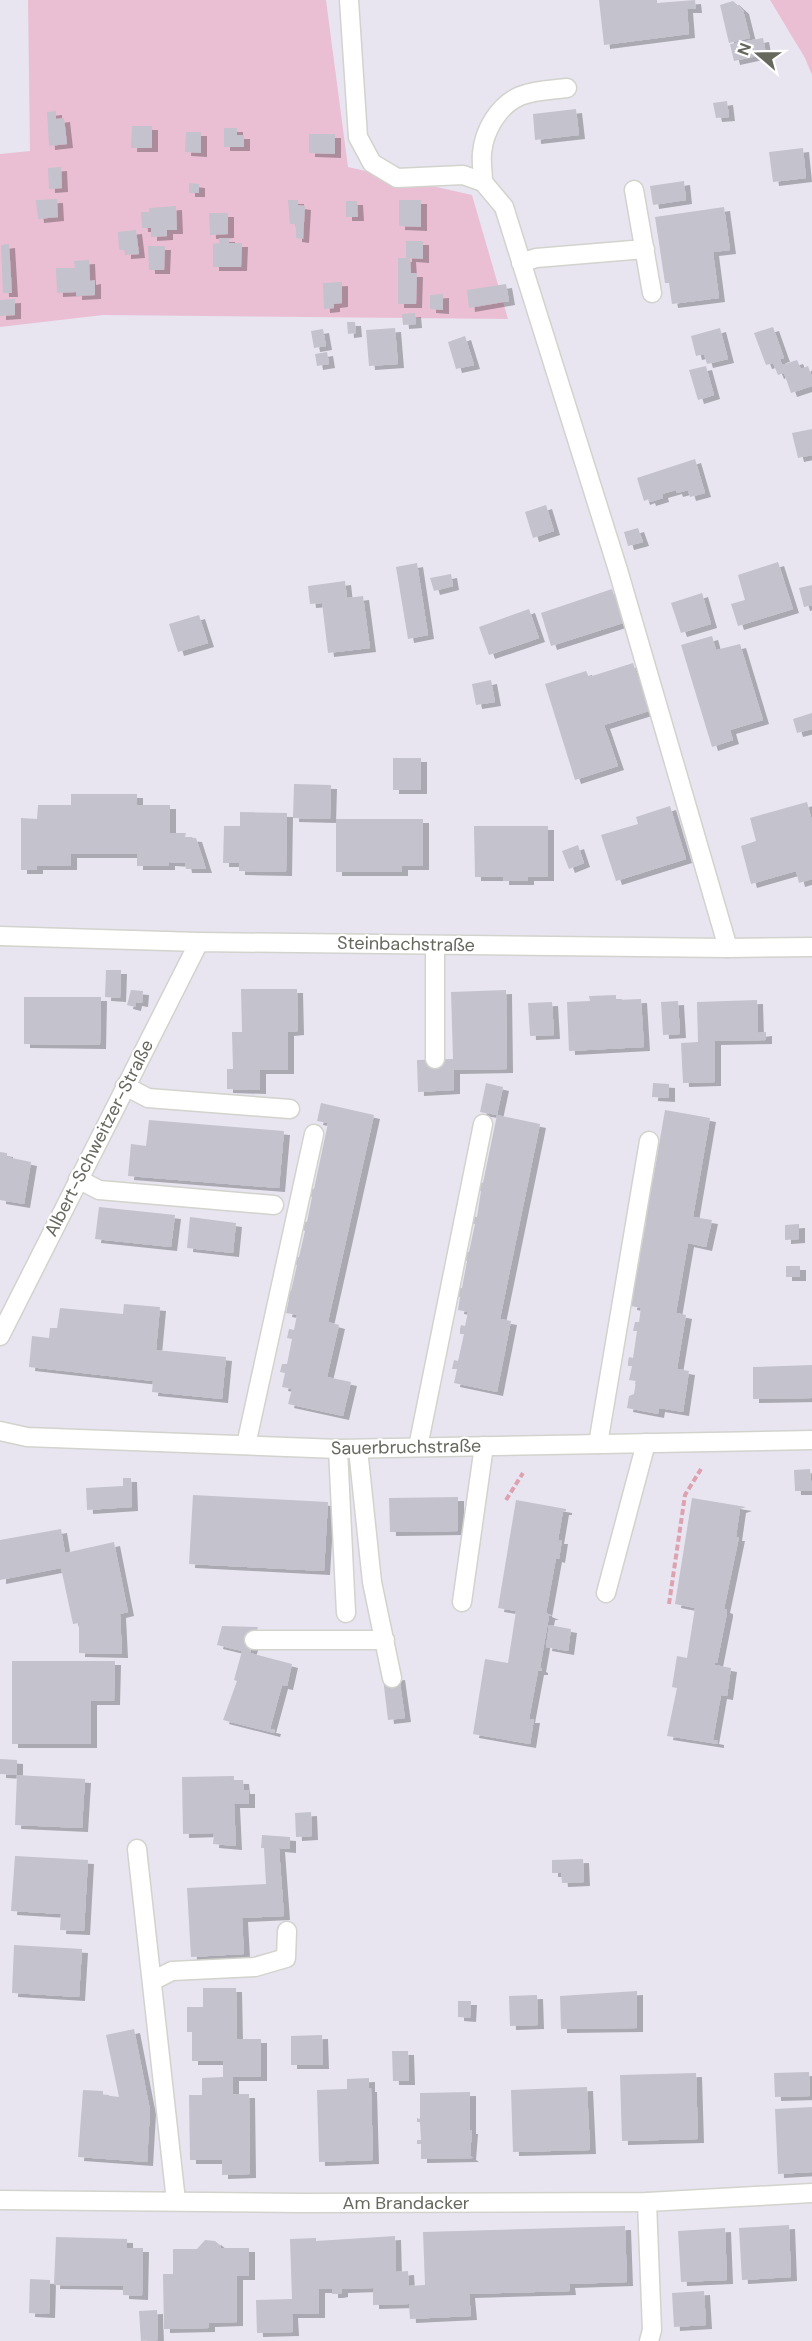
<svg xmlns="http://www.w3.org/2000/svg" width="812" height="2341" viewBox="0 0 812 2341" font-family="'DM Sans',sans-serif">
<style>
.green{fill:#eabfd4}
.building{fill:#c4c2cc;filter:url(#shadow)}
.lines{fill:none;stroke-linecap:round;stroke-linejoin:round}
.service-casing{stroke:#d2d3cc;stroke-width:21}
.minor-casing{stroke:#d2d3cc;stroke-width:21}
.path{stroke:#dea1af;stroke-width:4;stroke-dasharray:6 3;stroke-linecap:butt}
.service{stroke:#fff;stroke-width:18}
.minor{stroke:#fff;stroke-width:18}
.labels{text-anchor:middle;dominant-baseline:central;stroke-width:4.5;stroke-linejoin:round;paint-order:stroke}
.street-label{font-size:18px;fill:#66675d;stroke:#fff}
</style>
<defs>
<filter id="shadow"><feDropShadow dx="6" dy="4" stdDeviation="0" flood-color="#0004"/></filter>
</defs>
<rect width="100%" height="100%" fill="#e8e5f1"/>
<!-- green -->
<path class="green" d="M28,0H326L348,167L472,195L508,319L103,315L0,327V154L30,151Z
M770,0H812V75L805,58Z"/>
<!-- building -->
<path class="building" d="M599,0H657V3L695,0L696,9H687L689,34L604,45Z
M733,1L743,10L750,38L729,43L720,5Z
M763,38L766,54L734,61L730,44Z
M727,101L729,117L716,118L713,103Z
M576,109L579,135L535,140L533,114Z
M56,111V119L64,118L67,144L49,146L47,112Z
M132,126H152V148H131Z
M224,128H237V135H244V147H224Z
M186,132H201V153L185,152Z
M309,134H335V154L309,153Z
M803,148L806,178L773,182L769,152Z
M61,167L62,188L49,189L48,168Z
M684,181L686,200L653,205L650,186Z
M189,183L199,184V193H189Z
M57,199L58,217L38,219L36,200Z
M288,200H298V205L305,206L303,239L296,238V224H290Z
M399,200H421V227L399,226Z
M346,201H357L358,217H346Z
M176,206L177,230H167V236L151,237V228H142L141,212H149V208Z
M724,207L730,250L713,252L719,298L672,304L669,283H665L655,217Z
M209,213H228V234L210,235Z
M136,230L139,254L125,255V250H119L118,232Z
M219,238H229V243H242L241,267H213V244L219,243Z
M406,241H423V259L410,258L411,273H417L416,304H398V258H406Z
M9,244L12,293H3L1,245Z
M148,246H165L164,270H149Z
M89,260L90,281L95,280V295L76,296V292L57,293L56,268H75L74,261Z
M342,282V303L334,304V308L324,309L323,283Z
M506,284L509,301L469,308L467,290Z
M443,294V310L430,309V295Z
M15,299V315L0,316V300Z
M415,313L416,324L403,325L402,314Z
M347,322H355L356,333L348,334Z
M773,327L784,358L780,359L782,365L797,360L801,369L808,366L812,377V386L791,393L784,373L778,375L773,363L766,365L754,333Z
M395,328L398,364L369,366L366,330Z
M720,328L728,359L707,364L704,354L696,356L691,336Z
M323,329L326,346L314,348L311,331Z
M465,336L474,365L456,369L448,342Z
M327,352L329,364L317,366L315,354Z
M706,366L714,395L698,400L689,370Z
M812,429V455L798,458L792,433Z
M695,459L705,493L690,497L688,490L677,493L676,490L662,494L663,498L650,502L649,499L644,501L637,478Z
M546,505L554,531L533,538L525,512Z
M638,528L643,542L628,546L624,532Z
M778,562L793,609L738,626L731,604L745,600L738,575Z
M417,563L428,635L408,639L396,567Z
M451,574L453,586L434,591L430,578Z
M345,581L347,598L363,596L370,648L328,653L322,603L310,604L308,586Z
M812,585V605L804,607L799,588Z
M612,589L623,623L551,646L541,613Z
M702,593L711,624L681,633L671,603Z
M529,609L539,638L489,655L479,627Z
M199,615L208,643L178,652L169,624Z
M712,636L716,650L740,644L763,720L730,730L733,740L712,747L681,645Z
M633,663L649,711L604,725L618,766L575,780L545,684L586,671L589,677Z
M491,680L495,702L476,705L472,684Z
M812,713V729L797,733L793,719Z
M393,758H421V790H393Z
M294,784L331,785L330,819L293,818Z
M71,794H137V805H170V833H186L185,837L196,838L206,869H186L185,863L169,862V866H137V854H71V866H37V870H21V818L37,819L38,805H71Z
M807,802L812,821V879L799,883L796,871L751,884L741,846L756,841L750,818Z
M670,806L686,859L616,881L601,835L638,824L636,817Z
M240,812L287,813L286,872L239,871V863H223L224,826H240Z
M336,819H423V866H402V872H336Z
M474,826H548V877H528V881H503V877H475Z
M578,845L584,863L569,869L562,851Z
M106,970H121L120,998L105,997Z
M241,989H297L298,1031L288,1032V1070H260V1090L227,1089V1069H233L232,1032H242Z
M131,990L143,991L142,1003L136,1002L135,1007L127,1005Z
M506,990L507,1069L454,1070V1090L418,1092L417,1060L453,1059L451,992Z
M616,995V1000L641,999L644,1047L569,1051L567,1002L590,1001L589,996Z
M24,997H101L100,1045L24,1044Z
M757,1000L758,1033L766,1032V1040L715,1041V1082L683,1083L681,1043L698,1042L697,1002Z
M678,1001L680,1034L663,1035L661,1002Z
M552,1002L554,1035L530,1036L528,1003Z
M486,1083L503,1087L497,1115L540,1124L500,1319L511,1321L497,1392L454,1383L457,1369H452L454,1360L458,1361L464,1334H460V1329L461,1325L465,1326L468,1312L458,1310L460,1297L456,1296L457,1288H462L467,1261L463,1260L465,1251L469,1252L475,1224H470L472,1216L477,1217L481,1191L477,1190L479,1182L483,1183L497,1115L480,1112Z
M653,1083L669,1084V1098L652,1097Z
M321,1103L374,1115L328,1322L339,1325L327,1377L351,1382L343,1416L288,1404L292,1389L282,1387L285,1373L280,1372L282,1364H287L292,1339L287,1338L289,1329L294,1330L297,1315L286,1313L289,1299L284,1298L286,1290L291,1291L297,1265L292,1263L294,1256L299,1257L305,1231L300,1229L301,1221L307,1222L312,1197L306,1196L309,1188L314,1189L328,1123L317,1121Z
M665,1110L710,1118L693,1217L712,1220L706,1247L688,1243L676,1313L686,1315L677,1369L689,1371L683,1412L659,1408L658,1414L627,1408L629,1396L634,1394L636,1381L629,1380L632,1366H628V1362L629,1357L633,1358L637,1331H633L635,1322H639L641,1308L631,1306L633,1293L630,1292L632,1283L635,1284L640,1258L637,1257L638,1249H641L646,1223H642L644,1213L647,1214L651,1188L648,1187L650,1179L653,1180Z
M149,1120L284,1131L279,1188L128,1176L131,1144L146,1146Z
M0,1152L7,1153V1157L31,1162L24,1204L0,1200Z
M99,1207L175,1215L171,1247L95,1239Z
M190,1217L236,1223L233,1253L187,1248Z
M799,1224V1239L785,1240V1225Z
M786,1266H800V1277H786Z
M124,1304L160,1307L156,1350L226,1357L222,1399L152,1392L153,1381L29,1367L32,1336L49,1338L50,1328H57L60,1308L123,1314Z
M812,1365V1398L753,1399V1367Z
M810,1469L812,1491H795L794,1470Z
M123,1478H131L132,1507L87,1510L86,1488L123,1486Z
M193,1495L328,1502L324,1571L189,1564Z
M458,1497V1531L390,1532L389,1498Z
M692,1498L746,1507L740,1509L736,1537H739L724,1609L727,1610V1613L717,1663H715V1665L731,1668L727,1696L721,1695L713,1740L718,1741V1744L667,1736L677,1688L672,1687L677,1656L687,1658L695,1608L675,1604Z
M516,1500L566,1509V1511H563L558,1540H562L559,1559L556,1558L546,1613L553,1616H549L540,1668L542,1669V1671H538L529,1719H534L530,1744L473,1734L485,1659L508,1663L516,1611L498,1608Z
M61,1529L65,1553L114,1542L128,1612L120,1614L122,1654L79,1653V1623L73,1624L61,1568L0,1580V1540Z
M549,1625L571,1629L568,1651L546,1647Z
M222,1626L258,1627L250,1653L292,1664L287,1686L282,1685L270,1729L275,1730L274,1733L223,1720L237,1681L234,1680L242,1651L217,1645Z
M12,1661H115L114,1701H91V1744H12Z
M399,1676L405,1718L388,1720L383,1678Z
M0,1759L17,1760V1775L85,1779L82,1828L15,1825L17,1775L0,1774Z
M234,1776V1780H243L244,1790H249V1804H234L236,1846L213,1844L214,1833L183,1834L182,1777Z
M311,1812L312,1836L296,1837L295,1813Z
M262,1835L290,1837V1849L279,1848L284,1916L242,1918L244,1954L191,1957L187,1888L266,1884L264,1848H261Z
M15,1856L88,1860L84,1931L60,1930L61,1914L11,1911Z
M583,1859L584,1882L562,1883L561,1873H552V1860Z
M14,1945L82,1949L79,1997L12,1993Z
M203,1988H236L237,2039H261V2077H233V2094H249L250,2174L222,2175V2160H190L189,2095H202V2078L223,2077V2061H192V2032H187V2007H203Z
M637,1991V2028L561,2029L560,1996Z
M537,1995L538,2025L510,2026L509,1996Z
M458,2001H471L470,2018L458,2017Z
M134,2029L150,2110L147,2162L78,2157L83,2090L103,2091V2095L119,2097L106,2035Z
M322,2035L323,2065H291V2036Z
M392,2051H408L409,2081H393Z
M809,2072L810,2096L775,2097L774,2073Z
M696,2073L698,2139L622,2141L620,2075Z
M369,2078V2088H371L373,2160L319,2162L317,2090L347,2089V2079Z
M587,2087L590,2150L513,2152L511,2090Z
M470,2092V2130H472L470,2156L473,2158L421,2159V2144H417V2140H421L420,2122H417V2118L420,2119V2093Z
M812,2107V2172L778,2174L775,2109Z
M789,2225L791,2277L742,2280L739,2228Z
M625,2226L627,2282L569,2284L570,2291L469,2294L471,2316L410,2319L409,2304L373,2305V2288L342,2289V2293L337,2294H332V2289H319V2314H292L293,2332L257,2333L256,2300L292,2299L290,2239L316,2238V2241L395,2236L396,2272L408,2271L409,2286L425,2285L423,2232Z
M725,2228L727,2280L681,2282L678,2231Z
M56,2237L127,2239V2248H143L142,2296L123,2295V2286L54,2285Z
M205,2240L215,2241L221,2246V2248H249V2276H237V2322L209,2323V2328L164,2329L163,2274H173V2249H197Z
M30,2279L50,2280L49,2314L29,2313Z
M704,2291L706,2325L674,2327L672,2293Z
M157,2310L158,2340L141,2341L139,2311Z"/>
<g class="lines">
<defs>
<path id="service" d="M349,0L358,137L372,163L397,178L463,175L483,182L504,207L618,570L728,948
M483,182C483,172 481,162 482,153C484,130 499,105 520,96C535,90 551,90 567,88
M634,190L652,293
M521,263L536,258L645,249
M435,1059V945
M125,1086L148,1098L290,1109
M78,1179L99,1190L274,1205
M598,1444L649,1141
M246,1445L314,1134
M418,1447L483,1124
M338,1449L346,1613
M358,1449L372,1582L392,1678
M606,1593L646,1443
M462,1602L484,1446
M254,1640H385
M137,1849L176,2201
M152,1981L172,1971L255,1967L286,1958L287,1931
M647,2202L652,2330L649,2341"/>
<path id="minor" d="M0,936L199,942L728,948L812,947
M0,1336L199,942
M0,1431L27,1437L338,1449L812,1440
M0,2200L301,2203L647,2202L812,2193"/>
</defs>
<!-- service casing -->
<use href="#service" class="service-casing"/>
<!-- minor casing -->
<use href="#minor" class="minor-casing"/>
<!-- path -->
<path class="path" d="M506,1500L523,1473
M669,1604L685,1495L701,1469"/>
<!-- service -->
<use href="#service" class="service"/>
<!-- minor -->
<use href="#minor" class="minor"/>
</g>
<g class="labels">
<!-- street labels -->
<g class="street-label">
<text transform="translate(406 944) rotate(1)">Steinbachstraße</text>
<text transform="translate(99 1138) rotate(-63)">Albert-Schweitzer-Straße</text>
<text transform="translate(406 1447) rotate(-1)">Sauerbruchstraße</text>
<text x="406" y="2203">Am Brandacker</text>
</g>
</g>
<!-- north arrow -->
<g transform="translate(758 54) rotate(290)" stroke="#ffffff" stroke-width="4.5" paint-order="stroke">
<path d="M0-4.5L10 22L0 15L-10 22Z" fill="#66675d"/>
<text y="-9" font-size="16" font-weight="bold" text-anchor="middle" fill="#66675d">N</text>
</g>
</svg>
